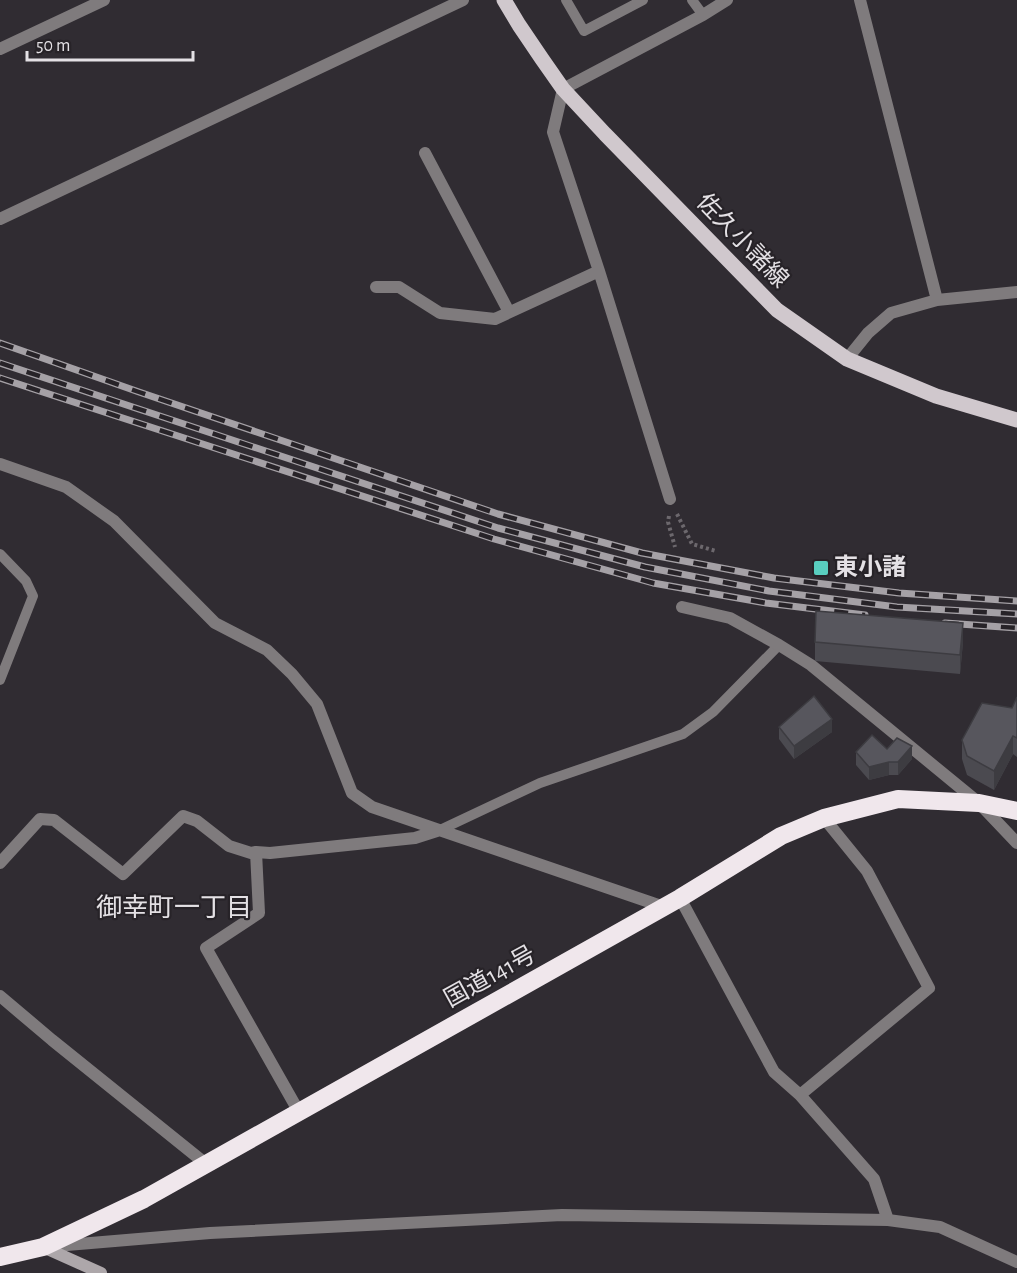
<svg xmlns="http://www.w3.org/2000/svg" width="1017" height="1273" viewBox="0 0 1017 1273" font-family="'Alegreya Sans','Noto Sans JP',sans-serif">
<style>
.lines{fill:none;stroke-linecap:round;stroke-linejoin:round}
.path{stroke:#6c686d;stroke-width:4;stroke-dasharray:3 3;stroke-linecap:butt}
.lane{stroke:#7f7b7d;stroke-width:10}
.street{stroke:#7f7b7d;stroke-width:12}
.secondary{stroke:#ada7aa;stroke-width:12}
.primary{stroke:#d0c8cd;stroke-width:15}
.highway{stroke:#f0e7ec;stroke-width:18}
.rail-casing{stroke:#a5a1a6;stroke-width:7}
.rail{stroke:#272328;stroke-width:4.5;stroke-dasharray:14;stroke-linecap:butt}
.wall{fill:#4b4a50}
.shaded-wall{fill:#3d3c41}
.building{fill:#57565d;stroke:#3d3c41;stroke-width:1.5}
.poi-dot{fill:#59cebf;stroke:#272328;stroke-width:2}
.labels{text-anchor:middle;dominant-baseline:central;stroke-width:4.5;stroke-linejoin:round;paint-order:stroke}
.street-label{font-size:24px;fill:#e4e1e5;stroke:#272328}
.poi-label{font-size:24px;font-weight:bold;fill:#e4e1e5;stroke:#272328;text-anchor:start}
.neighbourhood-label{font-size:26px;fill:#e4e1e5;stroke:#272328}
</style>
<rect width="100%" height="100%" fill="#302c32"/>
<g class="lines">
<!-- path -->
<path class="path" d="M677,514L692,544L716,551
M669,516L668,522L675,547"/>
<!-- lane -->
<path class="lane" d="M566,0L584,31L643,0
M692,0L703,15
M0,554L26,581L33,596L0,680
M440,830L540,783L683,734L713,712L779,645"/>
<!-- street -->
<path class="street" d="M860,0L937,300
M0,49L104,0
M425,153L509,312
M0,219L463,0
M376,287H399L440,313L495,319L599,271
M847,359L868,333L891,313L937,300L1017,292
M0,464L66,487L114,521L215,623L267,650L292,674L317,704L352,793L372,807L664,907
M670,499L599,271L553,132L563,89L703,15L727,0
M682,607L730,618L779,645L811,665L979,803L1017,843
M256,852L259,913L206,948L299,1112
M0,863L40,819L54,820L123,874L183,816L197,821L229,846L251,853L256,852L270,853L415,838L440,830
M680,898L774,1072L800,1095L874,1179L888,1220
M0,996L52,1040L206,1164
M800,1095L929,988L867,871L824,818
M55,1246L210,1233L562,1215L888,1220L940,1227L1017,1262"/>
<!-- secondary -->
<path class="secondary" d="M43,1247L101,1273"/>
<!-- primary -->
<path class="primary" d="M504,0L519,25L542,59L563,89L605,134L777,310L847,359L936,396L1017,420"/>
<!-- highway -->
<path class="highway" d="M0,1257L43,1247L144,1199L680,898L781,836L824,818L898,799L979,803L1017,811"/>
<defs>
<path id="rail" d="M0,343L139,392L498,514L642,553L774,578L899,593L1017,601
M0,363L498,528L645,567L769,591L897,607L1017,614
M0,378L494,539L653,583L766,603L865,615
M945,623L1017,628"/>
</defs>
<!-- rail casing -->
<use href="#rail" class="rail-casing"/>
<!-- rail -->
<use href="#rail" class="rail"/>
</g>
<!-- wall -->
<path class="wall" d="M815,642H963L960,674L815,661Z
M1017,697V757L1013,754L994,790L967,775L962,759V740L1012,708Z
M779,727L832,732L794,759L779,739Z
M887,749L912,759L898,775H889L869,780L856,765V752Z"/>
<!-- shaded-wall -->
<path class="shaded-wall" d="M963,623V642L960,674V655Z
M832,719V732L794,759V746Z
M1013,736V754L994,790V771Z
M912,746V759L898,775V762Z
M889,762V775L869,780V767Z"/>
<!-- building -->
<path class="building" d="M816,611L963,623L960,655L815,642Z
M814,696L832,719L794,746L779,727Z
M1017,697V738L1013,736L994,771L967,756L962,740L982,703L1012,708Z
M872,735L887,749L897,738L912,746L898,762H889L869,767L856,752Z"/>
<!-- markers -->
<rect class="poi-dot" x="813" y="560" width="16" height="16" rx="3"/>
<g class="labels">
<!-- street labels -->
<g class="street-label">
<text transform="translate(742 241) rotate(46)">佐久小諸線</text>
<text transform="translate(490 977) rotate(-29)">国道141号</text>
</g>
<!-- poi labels -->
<g class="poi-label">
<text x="834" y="568">東小諸</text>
</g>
<!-- neighbourhood labels -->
<g class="neighbourhood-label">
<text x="174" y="908">御幸町一丁目</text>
</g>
</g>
<!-- scale -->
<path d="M27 51v9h166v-9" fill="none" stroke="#e4e1e5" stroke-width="3"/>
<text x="36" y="51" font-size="18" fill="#e4e1e5" stroke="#272328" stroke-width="4.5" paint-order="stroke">50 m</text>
</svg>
